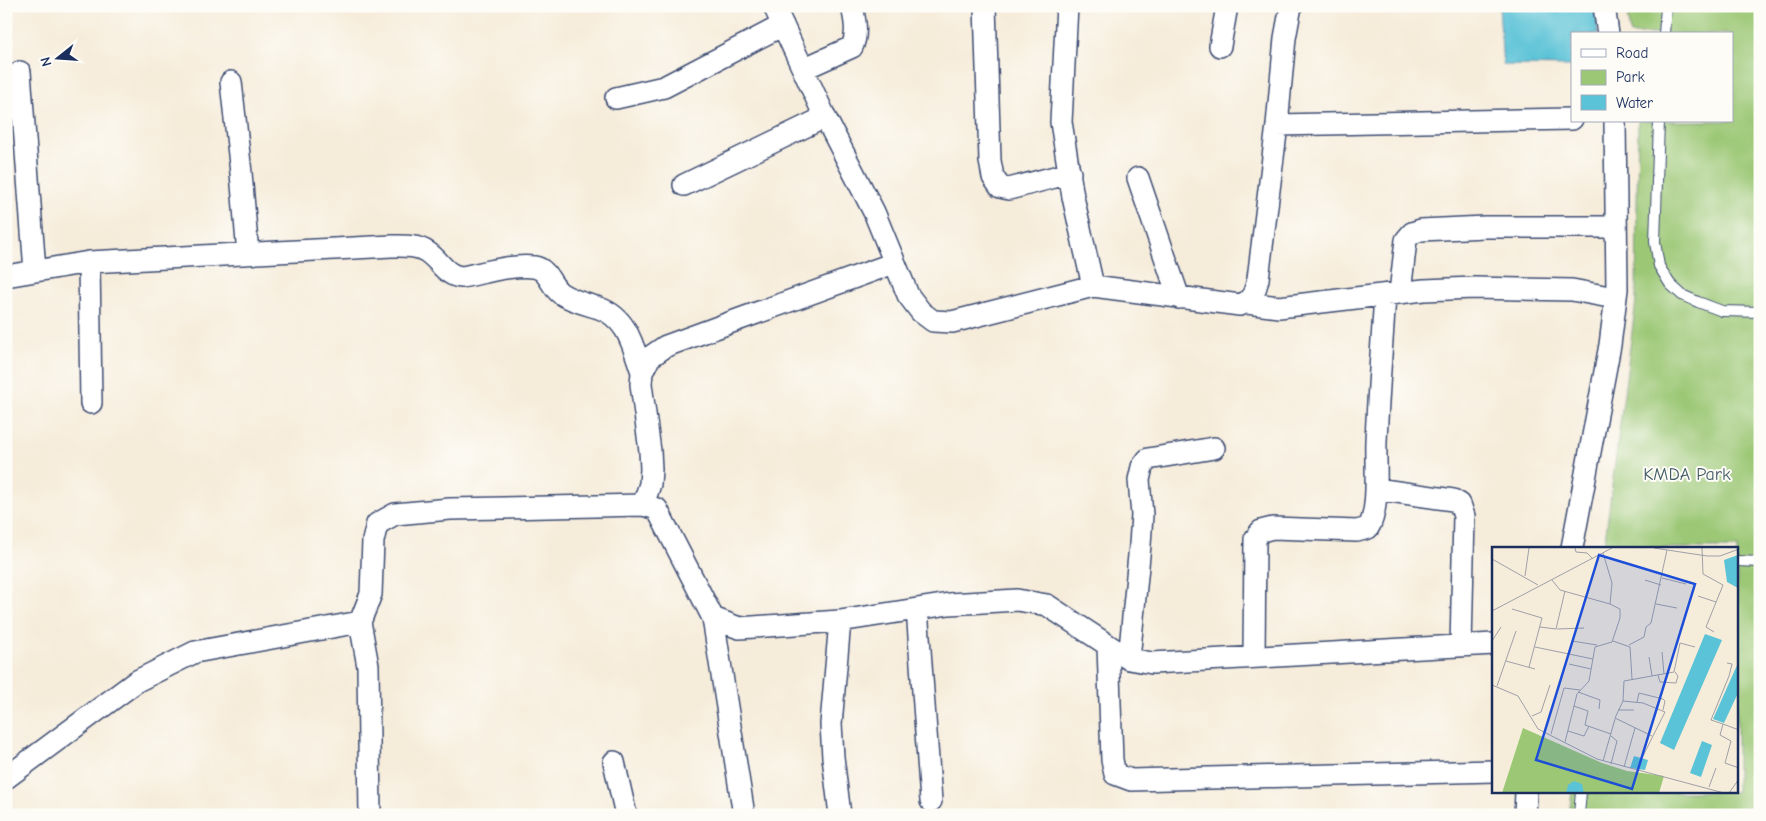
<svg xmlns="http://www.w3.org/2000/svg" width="1766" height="821" viewBox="0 0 1766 821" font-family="'Comic Neue',sans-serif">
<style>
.green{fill:#9cc876;stroke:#5c7c6a}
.water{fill:#5bc3d7;stroke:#3b799a}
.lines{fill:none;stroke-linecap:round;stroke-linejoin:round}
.service-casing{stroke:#3c4b71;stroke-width:12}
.minor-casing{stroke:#3c4b71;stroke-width:24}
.service{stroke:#fff;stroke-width:10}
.minor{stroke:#fff;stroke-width:21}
.labels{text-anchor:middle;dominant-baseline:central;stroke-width:4;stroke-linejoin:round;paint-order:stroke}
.park-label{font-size:18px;fill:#425d65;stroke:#fdfcf7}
.inset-road{fill:none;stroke:#9ea0a8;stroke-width:1}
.view{fill:#1d4ed8;fill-opacity:0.15;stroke:#1d4ed8;stroke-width:2.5}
.inset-edge{fill:none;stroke:#1b2f5e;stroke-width:2.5}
</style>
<rect width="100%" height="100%" fill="#fdfcf7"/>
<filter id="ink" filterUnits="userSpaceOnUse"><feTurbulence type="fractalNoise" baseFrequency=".02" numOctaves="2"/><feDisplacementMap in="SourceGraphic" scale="10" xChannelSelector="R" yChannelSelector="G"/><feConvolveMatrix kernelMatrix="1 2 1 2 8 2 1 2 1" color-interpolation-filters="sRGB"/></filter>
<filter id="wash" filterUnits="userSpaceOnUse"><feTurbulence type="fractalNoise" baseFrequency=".0096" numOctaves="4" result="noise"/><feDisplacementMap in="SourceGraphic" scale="20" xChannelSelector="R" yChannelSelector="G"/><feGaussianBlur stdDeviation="1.12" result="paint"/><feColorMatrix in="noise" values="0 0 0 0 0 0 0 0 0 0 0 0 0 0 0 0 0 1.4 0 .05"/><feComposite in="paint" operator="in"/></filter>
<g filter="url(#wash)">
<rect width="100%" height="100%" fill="#f6ecda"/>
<!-- green -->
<path class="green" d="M1626,6H1760V815H1569L1572,792H1737V548H1604L1636,301L1638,121H1732V34H1630Z"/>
<!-- water -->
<path class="water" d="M1499,6H1595L1598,34H1572V66L1503,65Z"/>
</g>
<g filter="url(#ink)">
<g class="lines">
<defs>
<path id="service" d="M1664,34L1666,6
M1659,121L1655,242L1659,266L1670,284L1682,295L1698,302L1722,311L1760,312
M1737,561L1760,562
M1579,815L1581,792"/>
<path id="minor" d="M774,6L825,117L874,212L908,295L921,312L933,321L952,322L1093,286L1240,305C1253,301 1255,291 1258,279L1277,125L1285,38L1291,6
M985,6L990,161L993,177L1000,187L1009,189L1070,173
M1067,6L1061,122L1073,197L1093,286
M1604,6L1608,34
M1220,46L1227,6
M803,69L852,47C858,34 855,20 852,6
M20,72L35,271
M231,82L241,173L248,254
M616,98L664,87L783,25
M1277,125L1572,119
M1138,178L1179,298
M684,185L825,117
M89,262L91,403
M6,276L89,262L392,246C404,246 417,245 427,252C440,260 445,276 462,277C483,273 513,264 534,267C548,269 550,285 560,293C572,301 586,304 599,308C628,318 633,347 642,372
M1400,293L1406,240L1412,233L1421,230L1485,227H1616
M1247,303L1279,307L1424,290L1474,288L1572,290L1615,298
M1376,489L1453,500L1460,504L1464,516L1461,646
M643,505L650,484L651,469L650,451L641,384L642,372L650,357L666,346L894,263
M1572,548L1610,345L1617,289L1615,121
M917,609L931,801
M713,618L744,815
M360,622L368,666L370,815
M1108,646L1112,760L1115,774L1131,780L1494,771
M1254,657L1255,539L1261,531L1273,528L1357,531L1368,528C1380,511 1375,463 1376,441C1378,392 1382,344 1385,295
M1129,659L1140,545L1142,515L1139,480L1142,467L1148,459L1214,448
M614,762L626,815
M6,778L137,681L195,652L360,622L371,594L373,541L377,524L395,514L450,509L643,505L657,509L713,618L739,628L840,621L949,604L1017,600L1047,605L1129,659L1152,663L1494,644
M840,815L833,757L831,724L840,621
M1525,815L1526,792"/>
</defs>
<!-- service casing -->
<use href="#service" class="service-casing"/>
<!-- minor casing -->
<use href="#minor" class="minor-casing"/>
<!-- service -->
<use href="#service" class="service"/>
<!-- minor -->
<use href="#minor" class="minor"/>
</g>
</g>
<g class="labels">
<!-- park labels -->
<g class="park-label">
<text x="1687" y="474">KMDA Park</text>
</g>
</g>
<!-- overview -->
<g transform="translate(1492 547)">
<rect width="246" height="246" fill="#f6ecda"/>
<path d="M31,181L110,216L135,224L172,229L167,246H10Z" fill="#9cc876"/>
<path d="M246,8H247L246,41L235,35L232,13ZM213,87L230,93L182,203L168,196ZM246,116V146L232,176L221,172ZM210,194L220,198L209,230L198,226ZM142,209L156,213L153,223L138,221ZM82,234L90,237L92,246H74L76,238Z" fill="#5bc3d7"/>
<path class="inset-road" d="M83,1L84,5L95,6L101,12M162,1L215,9H228L247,2M210,1L211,27L231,38L214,80L222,85M0,12L46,38M33,29L37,1M170,31L194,37M60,33L68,43L118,57M153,33L169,38M206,49L224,55M164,57L185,61M20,62L50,71L37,120M0,64L120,1M48,80L64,82L73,44M65,82L92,81M0,94L9,80M80,94L105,98M121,94L138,100L140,132M137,98L152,90L154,80L159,76L175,3M43,100L101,112M170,105L172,127M157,110L160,129M14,114L43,122M235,116L240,117L237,129L219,173L231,177L228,188L239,194L233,216L247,221M77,117L99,122M166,128L168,135L184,136L186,129L183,125M0,138L26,149L46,182L105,212L232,246M5,139L24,84M86,145L108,153L107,162M131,154L151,156L173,165L151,209M145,155L147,146L171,152L173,154L171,163M82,159L96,164L93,178L119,187M126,163H142M40,169L49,165L58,138M231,177L247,183M76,184L92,189L97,179M59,187L72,141L88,143M160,189L123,171L131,154L132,134L182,125L188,96L203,100M73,195L85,147L97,134L103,100L120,95L128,71V62L118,57L120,36L111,6M111,214L123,172M119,217L125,194L119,189M132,220L143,181M217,240L224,221M237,246L247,232"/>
<path class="view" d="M107,8L203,37L140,242L44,213Z"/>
<rect width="246" height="246" class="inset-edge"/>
</g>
<!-- margin -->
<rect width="1766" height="821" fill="none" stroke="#fdfcf7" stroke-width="25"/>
<!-- legend -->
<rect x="1571" y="32" width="162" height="90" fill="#fdfcf7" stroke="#a3aaba"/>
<rect x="1581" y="49" width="25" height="8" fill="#ffffff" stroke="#a3aaba"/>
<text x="1616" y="58" font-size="15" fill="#1b2f5e">Road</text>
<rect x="1581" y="70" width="25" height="15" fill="#9cc876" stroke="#a3aaba"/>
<text x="1616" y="82" font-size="15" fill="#1b2f5e">Park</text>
<rect x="1581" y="95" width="25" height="15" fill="#5bc3d7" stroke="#a3aaba"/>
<text x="1616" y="108" font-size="15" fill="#1b2f5e">Water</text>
<!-- north arrow -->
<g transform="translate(58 58) rotate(253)" stroke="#fdfcf7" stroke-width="4" paint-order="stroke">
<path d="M0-4L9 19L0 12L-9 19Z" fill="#1b2f5e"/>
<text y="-8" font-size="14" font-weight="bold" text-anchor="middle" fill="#1b2f5e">N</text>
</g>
</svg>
